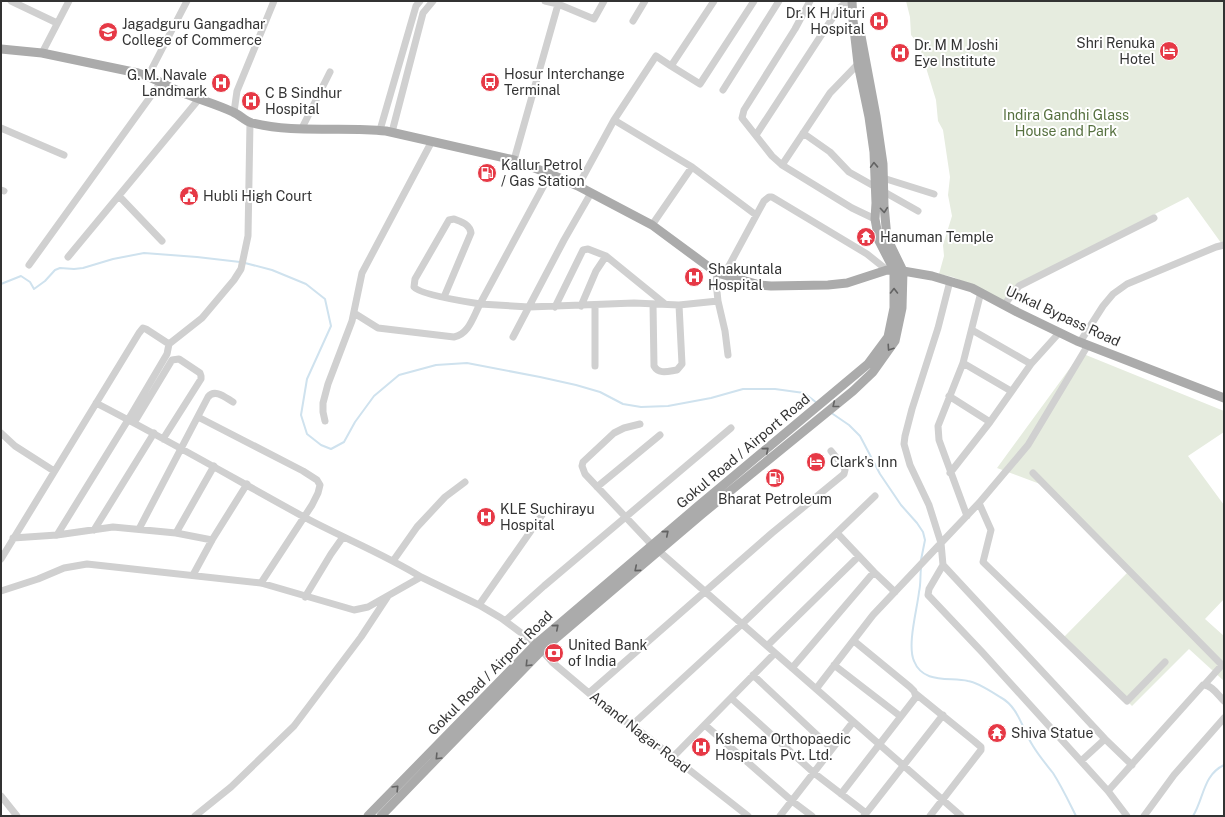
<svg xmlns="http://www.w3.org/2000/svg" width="1225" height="817" viewBox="0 0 1225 817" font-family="'Public Sans',sans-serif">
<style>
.green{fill:#e6ecdf}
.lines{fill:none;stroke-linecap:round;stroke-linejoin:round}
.stream{stroke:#cfe2ee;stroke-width:2}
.minor{stroke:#d0d0d0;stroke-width:7}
.major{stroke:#ababab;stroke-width:9}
.oneway{stroke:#636363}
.labels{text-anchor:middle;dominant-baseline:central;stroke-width:4;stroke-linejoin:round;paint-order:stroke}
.poi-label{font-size:14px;fill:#333;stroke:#fff;text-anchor:start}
.park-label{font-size:14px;fill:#56703f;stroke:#fff}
.street-label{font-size:14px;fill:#333;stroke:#fff}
</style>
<rect width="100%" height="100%" fill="#fff"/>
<!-- green -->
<path class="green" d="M906,1H1224V247L1188,197L1015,286L1005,302L953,277L939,274L944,256L943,245L952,216L948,195L950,177L943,130L938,121L936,100L919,45L911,35L910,17Z
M1081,353L1224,411V432L1188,456L1224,505V599L1205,619L1224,636V681L1189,649L1132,706L1064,637L1127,573L1048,487L997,468Z"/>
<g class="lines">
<!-- stream -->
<path class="stream" d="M245,263L272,270L306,284L325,299L331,326L307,379L301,415L307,434L321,445L331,449L344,442L355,422L374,396L399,375L436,365L467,363L540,377L576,385L600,392L623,404L641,407L668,406L711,398L743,389H775L804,393L817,403
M1,284L21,276L30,282L34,289L45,281L55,270L60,268L74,269L83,268L113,259L144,253L197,257L240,262
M830,412L849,425L860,436L880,474L901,505L917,523L923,532L925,540L921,560
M921,568C920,576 921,584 919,592C917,610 907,645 914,661C923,684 949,677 968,681C977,682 992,692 1000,697C1019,707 1022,729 1033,746C1039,756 1046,764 1053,773C1062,787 1069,802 1076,816
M1193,816C1204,798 1203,775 1224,765"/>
<!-- minor -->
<path class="minor" d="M11,1L57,23
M545,1L558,4L594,19L604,1
M810,1L795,29L744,110L742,118L772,156L782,165L852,208L875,219
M633,21L645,1
M42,53L69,1
M671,66L700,84L754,1
M148,76L187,1
M723,90L779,1
M234,112L237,91L274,1
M614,120L692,167L756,215
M1,128L64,155
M302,128L330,72
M380,130L416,6L420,1
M392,132L423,13L433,1
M803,133L830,152L849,172L918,211
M756,135L839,8L848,1
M514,160L559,1
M782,165L830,93L858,64
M883,178L934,194
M578,186L614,120L656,56L671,66L714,1
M1,190L4,191
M119,196L162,241
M652,225L692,167
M606,256L665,304
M68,257L199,99
M29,265L161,82
M724,275L764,201L769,197H772L867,254L887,270
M444,297L471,233C470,224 461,222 454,219L449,220L415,279L414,287C420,295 468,302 480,304L550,174
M718,301L725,331L728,355
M653,304L654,366C659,375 669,371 677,370L682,364L679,305
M595,305V366
M1004,305L1019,286L1154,218
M555,307L583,250L588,249L606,256L596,271L581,306
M354,313L378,328L454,337C469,334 473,317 480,304L529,307L634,303L679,305L718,301L716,282L717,273
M972,330L1031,364
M513,337L564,240L591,193
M1080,342L1103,306L1113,294L1127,284L1216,247L1224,245
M169,344L202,318L234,280L241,269L248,236L250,122
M1088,345L1028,445L979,503L941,543L943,565L929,589L928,595L982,652L1108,791L1203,685C1211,684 1218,695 1224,701
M963,363L1011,391
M949,396L990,422
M96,403C166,439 235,479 304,517C343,538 384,554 421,577
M198,417L303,471L317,480L320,485L318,493L312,505L261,583
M325,421L323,412V403L328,384L352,321L362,273L432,141
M134,423L172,360L179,359L200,373L201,376V379L163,439
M640,424L624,428L614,433L583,462L582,466L585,474L652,545L961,816
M1,433L15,446L54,471
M950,473L990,422L1031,364L1059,333
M1033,473L1222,665L1205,684
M597,487L660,435
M979,503L991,530L983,562L1127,701L1165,662
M967,516L939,440L938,426L963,363L981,292
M139,529L208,397C215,388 226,398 233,402
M94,530L154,433
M176,533L214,466
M837,533L874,572L895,592
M13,538L57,535L113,527L176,533L212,540
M1,559L139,333L143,328L146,329L169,344L167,354L128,420L57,535
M393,561L417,527L445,497L465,482
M943,565L1105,739L1132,765
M193,575L212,540L247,484
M1,591L38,579L64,568L87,564L261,583L354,610L368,607L421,577L479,605L501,618L536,644L552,662L603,705L619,718L632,725L748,816
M305,597L331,554L343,537
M479,605L542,515
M505,621L544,586L731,428
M767,646L859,556
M834,665L900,716
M792,668L874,572
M753,675L832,749
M816,689L873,615L941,543L929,505L910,465L904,444L905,436L912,409L938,328L950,281
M589,693L772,533L844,474L845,470L844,467L831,451
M916,694L974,741L981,747V750L930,816
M731,698L814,773L866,813
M632,725L742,624L875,496
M705,725L792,801L812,816
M673,757L775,653
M1081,761L1105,739
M1108,791L1127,816
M841,794L916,697L914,691L910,687L854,641
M1,796L17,816
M195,816L231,787L294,726L361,637L388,596
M780,816L853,722
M864,816L943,715
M1144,816L1174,775L1224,718"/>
<!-- major -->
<path class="major" d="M1,49L42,53L138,73C151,77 162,83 174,89C193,98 214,103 233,112C240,115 245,121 252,123C295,134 341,126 386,131L514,160L550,174L578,186L652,225L717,273L760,285L771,286L828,285L847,283L887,270L903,271L932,276L972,288L1017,312L1077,341L1224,398
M368,816L536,644L697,507L868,364L888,337L894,308V270L879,241L875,219L876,203L874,152L869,117L858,64L853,20L852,1
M381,816L542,650L702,514L853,391L873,372L895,341L902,308L903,271L887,238L884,205L883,164L876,116L861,36"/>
</g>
<!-- one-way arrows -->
<defs><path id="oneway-chevron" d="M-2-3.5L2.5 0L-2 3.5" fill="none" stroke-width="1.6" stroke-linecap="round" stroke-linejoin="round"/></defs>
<g class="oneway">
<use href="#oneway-chevron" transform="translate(874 165) rotate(-92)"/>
<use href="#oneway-chevron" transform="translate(884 210) rotate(85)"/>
<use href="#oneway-chevron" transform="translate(894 291) rotate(-90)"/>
<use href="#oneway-chevron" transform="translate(890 348) rotate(124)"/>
<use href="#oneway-chevron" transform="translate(835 405) rotate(141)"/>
<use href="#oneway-chevron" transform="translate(766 450) rotate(-40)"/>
<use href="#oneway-chevron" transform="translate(666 533) rotate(-40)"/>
<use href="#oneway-chevron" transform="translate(637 569) rotate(140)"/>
<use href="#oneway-chevron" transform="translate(556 627) rotate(-41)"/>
<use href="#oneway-chevron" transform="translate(528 664) rotate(134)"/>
<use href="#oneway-chevron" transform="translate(438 757) rotate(134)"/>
<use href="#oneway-chevron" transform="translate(396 788) rotate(-46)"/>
</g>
<!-- icons -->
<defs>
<symbol id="hospital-disc" viewBox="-11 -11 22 22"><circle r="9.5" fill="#e63946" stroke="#fff"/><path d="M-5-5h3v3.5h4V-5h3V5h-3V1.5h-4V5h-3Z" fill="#fff"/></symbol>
<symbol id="university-disc" viewBox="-11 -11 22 22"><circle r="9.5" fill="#e63946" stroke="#fff"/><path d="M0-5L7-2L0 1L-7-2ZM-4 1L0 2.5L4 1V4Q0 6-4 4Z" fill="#fff"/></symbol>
<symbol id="hotel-disc" viewBox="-11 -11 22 22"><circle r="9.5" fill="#e63946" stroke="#fff"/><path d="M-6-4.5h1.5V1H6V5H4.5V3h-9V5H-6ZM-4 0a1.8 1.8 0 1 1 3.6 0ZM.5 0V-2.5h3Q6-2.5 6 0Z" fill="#fff"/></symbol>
<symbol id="bus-disc" viewBox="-11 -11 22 22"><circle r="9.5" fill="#e63946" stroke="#fff"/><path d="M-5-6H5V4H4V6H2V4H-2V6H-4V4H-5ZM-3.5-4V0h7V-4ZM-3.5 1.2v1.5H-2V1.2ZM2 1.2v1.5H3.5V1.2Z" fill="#fff"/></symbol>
<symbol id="fuel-disc" viewBox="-11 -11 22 22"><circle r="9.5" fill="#e63946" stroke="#fff"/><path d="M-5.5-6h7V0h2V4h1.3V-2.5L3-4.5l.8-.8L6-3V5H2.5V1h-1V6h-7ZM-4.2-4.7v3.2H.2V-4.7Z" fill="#fff"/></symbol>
<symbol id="civic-disc" viewBox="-11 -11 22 22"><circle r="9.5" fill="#e63946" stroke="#fff"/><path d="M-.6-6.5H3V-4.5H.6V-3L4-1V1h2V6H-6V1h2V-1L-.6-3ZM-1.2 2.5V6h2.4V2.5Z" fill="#fff"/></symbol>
<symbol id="temple-disc" viewBox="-11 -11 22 22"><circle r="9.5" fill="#e63946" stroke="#fff"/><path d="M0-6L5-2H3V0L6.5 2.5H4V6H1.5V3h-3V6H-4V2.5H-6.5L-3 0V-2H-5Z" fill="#fff"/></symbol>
<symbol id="bank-disc" viewBox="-11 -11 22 22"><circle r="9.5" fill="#e63946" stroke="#fff"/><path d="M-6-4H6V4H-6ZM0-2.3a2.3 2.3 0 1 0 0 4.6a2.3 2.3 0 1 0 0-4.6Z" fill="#fff"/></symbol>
</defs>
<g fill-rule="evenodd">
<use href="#hospital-disc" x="868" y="10" width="22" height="22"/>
<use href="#university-disc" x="97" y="21" width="22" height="22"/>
<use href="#hotel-disc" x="1158" y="40" width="22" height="22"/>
<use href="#hospital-disc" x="889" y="42" width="22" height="22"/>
<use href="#bus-disc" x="479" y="71" width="22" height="22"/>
<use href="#hospital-disc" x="210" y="72" width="22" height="22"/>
<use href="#hospital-disc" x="240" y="90" width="22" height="22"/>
<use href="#fuel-disc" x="476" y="162" width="22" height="22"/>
<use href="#civic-disc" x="178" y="185" width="22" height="22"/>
<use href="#temple-disc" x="855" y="226" width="22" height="22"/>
<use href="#hospital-disc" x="683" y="266" width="22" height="22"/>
<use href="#hotel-disc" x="805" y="451" width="22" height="22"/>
<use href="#fuel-disc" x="764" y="467" width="22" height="22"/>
<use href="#hospital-disc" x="475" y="506" width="22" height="22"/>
<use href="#bank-disc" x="543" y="642" width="22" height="22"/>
<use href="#temple-disc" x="986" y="722" width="22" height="22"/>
<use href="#hospital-disc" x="690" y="736" width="22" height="22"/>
</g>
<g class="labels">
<!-- poi labels -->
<g class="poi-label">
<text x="865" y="13" text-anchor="end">Dr. K H Jituri<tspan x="865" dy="16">Hospital</tspan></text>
<text x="122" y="24">Jagadguru Gangadhar<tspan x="122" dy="16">College of Commerce</tspan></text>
<text x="1155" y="43" text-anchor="end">Shri Renuka<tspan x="1155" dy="16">Hotel</tspan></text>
<text x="914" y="45">Dr. M M Joshi<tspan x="914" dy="16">Eye Institute</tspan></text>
<text x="504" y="74">Hosur Interchange<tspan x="504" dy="16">Terminal</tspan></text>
<text x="207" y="75" text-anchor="end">G. M. Navale<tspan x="207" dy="16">Landmark</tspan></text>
<text x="265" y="93">C B Sindhur<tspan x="265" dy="16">Hospital</tspan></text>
<text x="501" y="165">Kallur Petrol<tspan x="501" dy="16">/ Gas Station</tspan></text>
<text x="203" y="196">Hubli High Court</text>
<text x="880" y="237">Hanuman Temple</text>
<text x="708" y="269">Shakuntala<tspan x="708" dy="16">Hospital</tspan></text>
<text x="830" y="462">Clark's Inn</text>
<text x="775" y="499" text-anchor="middle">Bharat Petroleum</text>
<text x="500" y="509">KLE Suchirayu<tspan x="500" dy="16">Hospital</tspan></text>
<text x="568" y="645">United Bank<tspan x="568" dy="16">of India</tspan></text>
<text x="1011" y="733">Shiva Statue</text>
<text x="715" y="739">Kshema Orthopaedic<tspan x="715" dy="16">Hospitals Pvt. Ltd.</tspan></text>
</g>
<!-- park labels -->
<g class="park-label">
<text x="1066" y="115">Indira Gandhi Glass<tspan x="1066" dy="16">House and Park</tspan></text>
</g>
<!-- street labels -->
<g class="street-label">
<text transform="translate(1063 316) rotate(25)">Unkal Bypass Road</text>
<text transform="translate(743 451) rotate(-40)">Gokul Road / Airport Road</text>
<text transform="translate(490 673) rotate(-45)">Gokul Road / Airport Road</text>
<text transform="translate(640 732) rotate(38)">Anand Nagar Road</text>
</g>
</g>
<!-- border -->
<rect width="1225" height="817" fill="none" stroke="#333333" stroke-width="4"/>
</svg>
